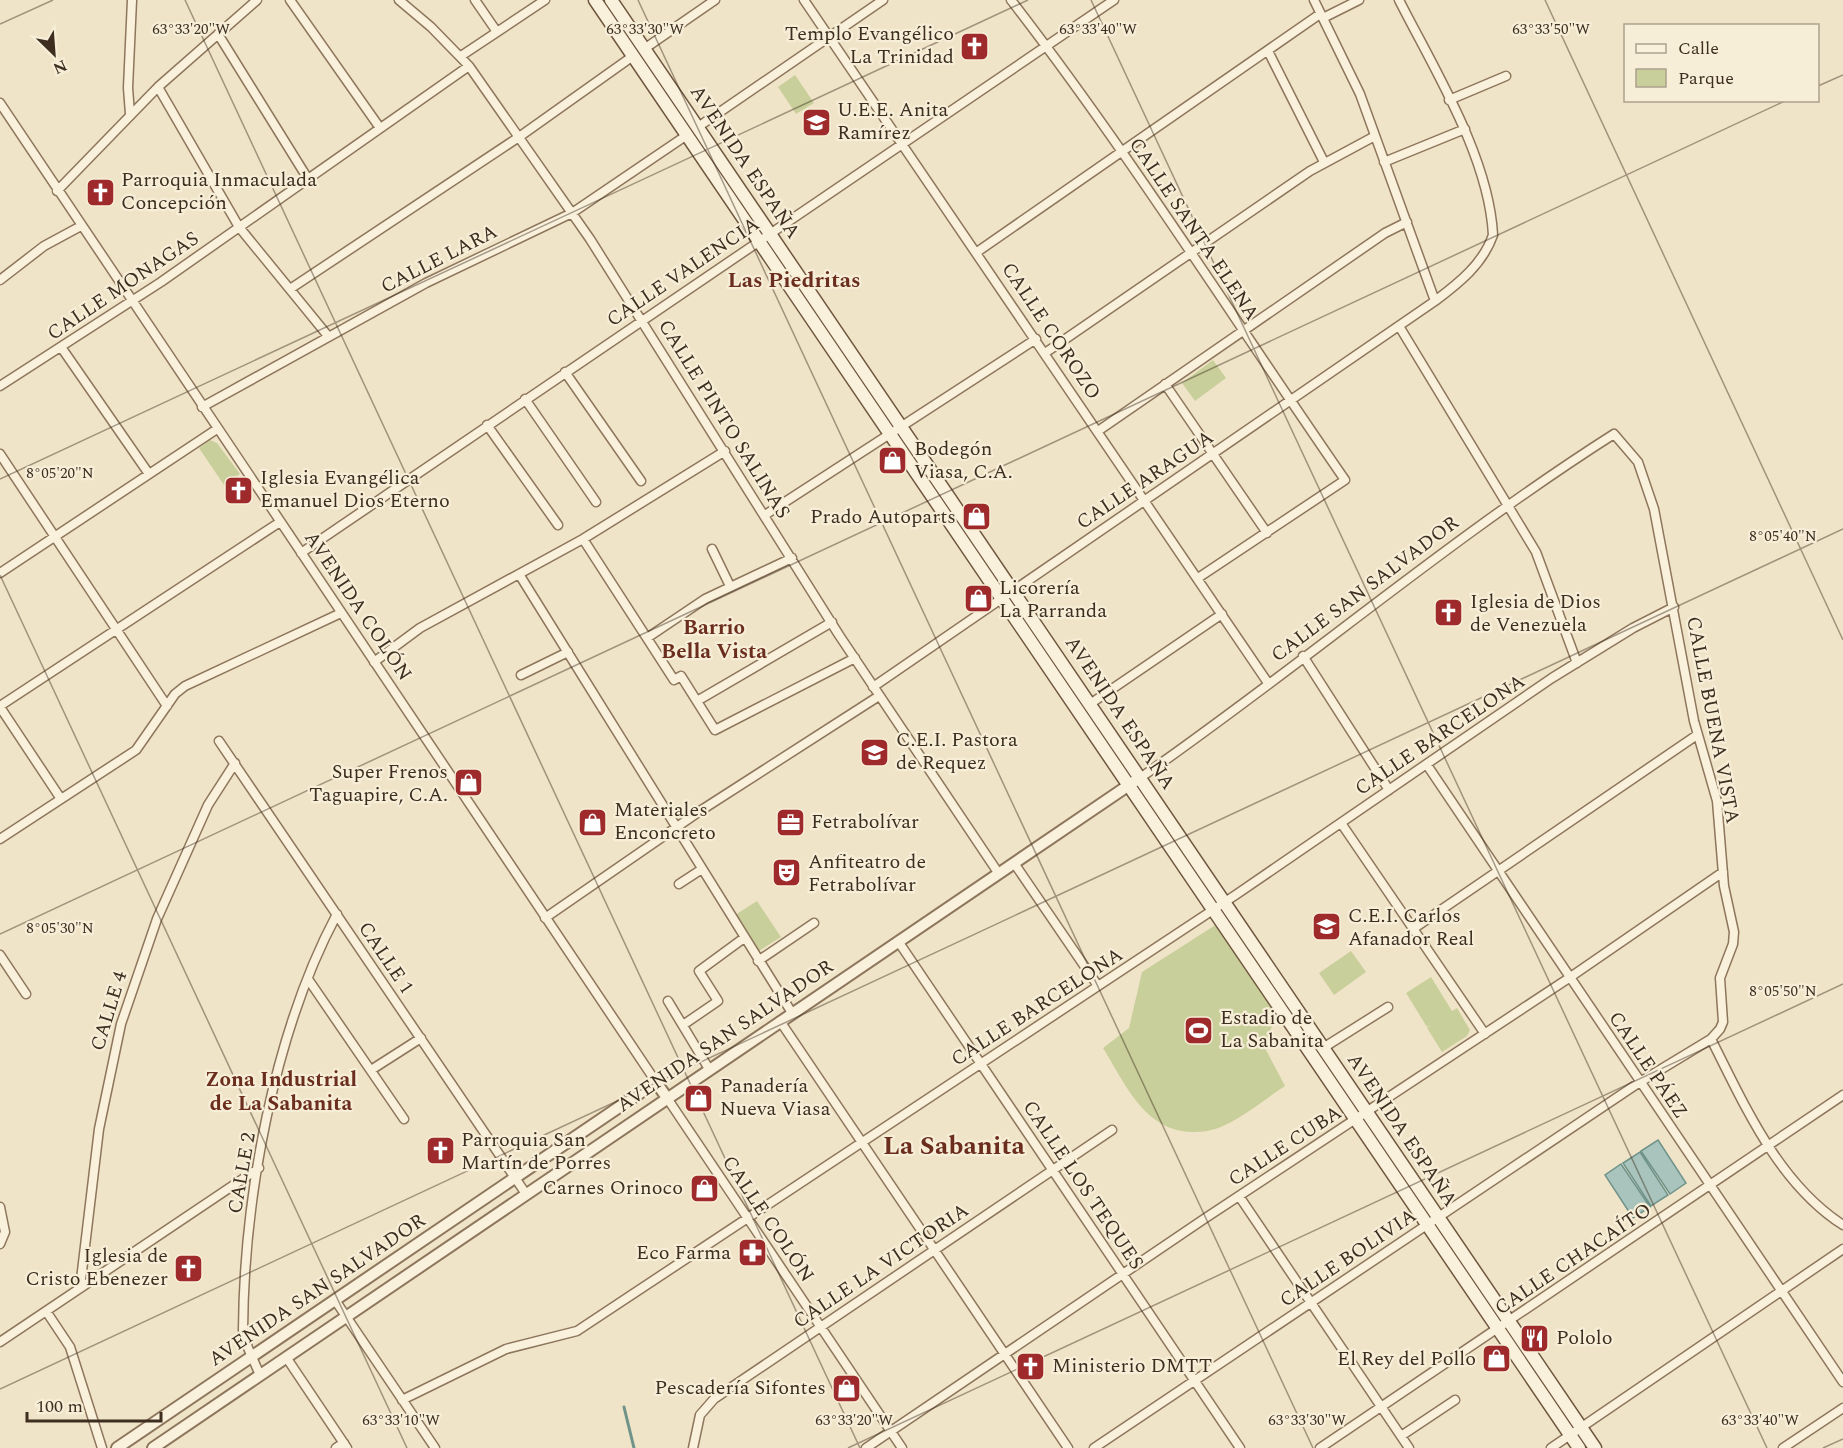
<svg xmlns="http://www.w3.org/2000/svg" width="1843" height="1448" viewBox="0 0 1843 1448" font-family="Spectral,serif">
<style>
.green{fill:#c9cf9b}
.water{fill:#a9c4bc;stroke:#6f938a;stroke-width:1.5}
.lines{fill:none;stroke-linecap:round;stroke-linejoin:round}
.stream{stroke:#6f938a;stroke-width:3}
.minor-casing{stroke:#8d765c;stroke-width:11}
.tertiary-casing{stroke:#8d765c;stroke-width:14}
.secondary-casing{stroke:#6f573f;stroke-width:15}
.minor{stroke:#faf1dc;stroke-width:8}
.tertiary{stroke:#faf1dc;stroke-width:10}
.secondary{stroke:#faf1dc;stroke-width:12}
.ticks{fill:none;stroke:#3d2e20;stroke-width:1.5;stroke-opacity:0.45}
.labels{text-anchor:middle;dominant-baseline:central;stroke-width:4.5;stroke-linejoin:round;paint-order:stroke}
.poi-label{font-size:20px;fill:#3d2e20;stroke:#f7eed8;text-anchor:start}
.street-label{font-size:20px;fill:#3d2e20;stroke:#f7eed8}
.neighbourhood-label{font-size:21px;font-weight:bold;fill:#6b2e1e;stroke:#f7eed8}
.quarter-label{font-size:22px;font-weight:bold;fill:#6b2e1e;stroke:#f7eed8}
.district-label{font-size:26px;font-weight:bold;fill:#6b2e1e;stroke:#f7eed8}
.ticks-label{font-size:15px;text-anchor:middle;fill:#3d2e20;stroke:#f7eed8;stroke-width:4.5;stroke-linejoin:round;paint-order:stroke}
</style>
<rect width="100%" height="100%" fill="#f0e4c8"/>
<!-- green -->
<path class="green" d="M615,19L625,29L729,183L724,180Z
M795,75L814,103L796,114L778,87Z
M1213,360L1226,378L1195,401L1182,383Z
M210,440L217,443L240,474L224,485L199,448Z
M757,901L781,937L759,951L735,915Z
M1226,914L1358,1108L1357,1109L1223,915Z
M1217,924L1276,1013L1265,1048L1285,1086C1265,1099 1245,1116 1223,1126C1213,1131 1202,1132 1192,1132C1144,1131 1125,1083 1103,1048L1129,1028L1142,972Z
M1351,951L1366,972L1334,995L1319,973Z
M1431,977L1452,1011L1457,1008L1470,1030L1467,1036L1442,1052L1427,1028L1431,1025L1427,1027L1406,993Z"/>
<!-- water -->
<path class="water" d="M1658,1140L1686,1183L1670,1194L1641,1151Z
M1640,1152L1668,1195L1651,1206L1623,1163Z
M1621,1164L1650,1207L1633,1218L1605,1175Z"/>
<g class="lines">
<!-- stream -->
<path class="stream" d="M624,1407L634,1448"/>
<defs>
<path id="minor" d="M290,0L380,128
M399,0L431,27L469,66L590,239L839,635L999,874
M475,0L497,32
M804,0L1268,683
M1011,0C1130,154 1234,320 1345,480L1198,578
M1314,0L1360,94L1435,301
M1323,18L1359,0
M218,34L308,179
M644,49L715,0
M1268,51L1324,162
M461,56L545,0
M158,87L239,227L328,336
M1449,100L1506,76
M0,103L656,1082
M130,114L128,88L132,0
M698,127L883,0
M1384,162L1465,129
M57,191L158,87L257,0
M977,252L1320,14
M0,280L44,246L81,226
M290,289L519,137L633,56
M1399,326L1536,552L1577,663
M61,347L149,474
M1045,353L1310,171L1375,136
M565,372L641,481
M1165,384L1267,533
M0,386L161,282L469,66
M525,399L596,502
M202,407L426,283L572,213L687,135
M487,425L558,525
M1098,431L1385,233L1407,222
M0,454L167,706
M765,515L1036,339
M583,539L674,680L681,676L715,730L855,658
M712,549L730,586
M301,553L1114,0
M0,573L217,429
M519,574L792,1013
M647,638L705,599L792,558
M1303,656L1389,790
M374,662L420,628L583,539L725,451
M521,675L568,652
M873,687L1435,301C1459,283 1483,264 1493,235C1489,157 1434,69 1399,0
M697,701L832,622
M1090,704L1222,614
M0,706L280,522
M0,707L61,799
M219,741L526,1194
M1427,765L1843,1382
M1341,823L1485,1034
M0,839L136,750L175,694L185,686L341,613
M1014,863L1098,986
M679,884L702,869
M545,918L700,811L879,696
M1413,929L1697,735
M898,941L1240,1448
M0,955L26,994
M758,961L814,923
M308,979L404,1119
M668,1001L709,1069
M780,1021L1068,1448
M683,1025L718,1001L699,971L744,938
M1711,1039C1745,1106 1778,1183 1843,1225
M1323,1048L1388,1007
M371,1070L421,1038
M667,1098L902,1448
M1239,1196L1409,1448
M0,1207L5,1232L0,1244
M80,1288L99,1129L121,1024L157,919L208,805L235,763
M335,1300L435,1448
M46,1311L70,1347L102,1448
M0,1342L259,1168
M286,1357L347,1448
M260,1375L248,1348L243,1330C244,1197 274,1032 337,914
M402,1400L506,1349L577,1331L1237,894L1552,678L1633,628L1674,607
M1401,1436L1455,1400
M336,1448L344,1443
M693,1448L700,1415L714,1399L1112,1130
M866,1448L1204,1219L1569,978L1723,872
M1094,1448L1640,1082L1711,1039L1720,1029L1723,1022L1720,978L1733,944L1734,932L1724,886L1717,801L1694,721L1654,509L1638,462L1614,434C1449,539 1301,666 1140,778
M1320,1448L1843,1095
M1551,1448L1843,1249
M1783,1448L1843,1408"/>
<path id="tertiary" d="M117,1448L656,1082L667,1098
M153,1448L1135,781"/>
<path id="secondary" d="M595,0L1579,1448
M611,0L1595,1448"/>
</defs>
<!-- minor casing -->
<use href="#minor" class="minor-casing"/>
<!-- tertiary casing -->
<use href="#tertiary" class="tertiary-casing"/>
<!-- secondary casing -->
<use href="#secondary" class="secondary-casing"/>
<!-- minor -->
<use href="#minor" class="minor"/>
<!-- tertiary -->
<use href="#tertiary" class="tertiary"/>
<!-- secondary -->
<use href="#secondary" class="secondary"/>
</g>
<!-- ticks -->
<path class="ticks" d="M185,0L860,1448M638,0L1313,1448M1091,0L1767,1448M1545,0L1843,640M0,24L53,0M1818,86L1843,75M0,479L1028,0M0,575L407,1448M0,934L1787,100M0,1389L1843,529M848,1448L1843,984M1823,1448L1843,1439"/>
<!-- icons -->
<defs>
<symbol id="church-square" viewBox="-11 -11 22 22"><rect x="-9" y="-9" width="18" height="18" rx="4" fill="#9e2a2b" stroke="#f7eed8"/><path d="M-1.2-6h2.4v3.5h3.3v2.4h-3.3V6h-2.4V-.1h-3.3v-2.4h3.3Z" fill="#fff"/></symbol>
<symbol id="school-square" viewBox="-11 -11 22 22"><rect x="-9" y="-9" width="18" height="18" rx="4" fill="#9e2a2b" stroke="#f7eed8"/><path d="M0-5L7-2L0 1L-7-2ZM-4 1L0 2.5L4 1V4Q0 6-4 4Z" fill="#fff"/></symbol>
<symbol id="shop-square" viewBox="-11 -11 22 22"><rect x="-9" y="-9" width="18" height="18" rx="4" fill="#9e2a2b" stroke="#f7eed8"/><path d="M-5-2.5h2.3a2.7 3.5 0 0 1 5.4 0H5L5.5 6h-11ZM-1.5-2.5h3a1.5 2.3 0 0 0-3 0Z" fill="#fff"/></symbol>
<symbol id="office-square" viewBox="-11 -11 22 22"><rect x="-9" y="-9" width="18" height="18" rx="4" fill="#9e2a2b" stroke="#f7eed8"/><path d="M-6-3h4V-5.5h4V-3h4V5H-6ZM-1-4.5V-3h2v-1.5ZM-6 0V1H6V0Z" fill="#fff"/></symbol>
<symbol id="theatre-square" viewBox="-11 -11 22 22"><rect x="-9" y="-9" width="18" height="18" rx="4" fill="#9e2a2b" stroke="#f7eed8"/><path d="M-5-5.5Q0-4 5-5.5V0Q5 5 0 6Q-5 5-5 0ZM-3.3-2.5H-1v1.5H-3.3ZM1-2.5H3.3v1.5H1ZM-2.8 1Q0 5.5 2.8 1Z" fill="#fff"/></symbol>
<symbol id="stadium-square" viewBox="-11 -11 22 22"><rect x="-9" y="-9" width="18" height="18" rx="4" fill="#9e2a2b" stroke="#f7eed8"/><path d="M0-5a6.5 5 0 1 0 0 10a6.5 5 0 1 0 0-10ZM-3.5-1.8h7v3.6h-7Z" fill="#fff"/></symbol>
<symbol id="pharmacy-square" viewBox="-11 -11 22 22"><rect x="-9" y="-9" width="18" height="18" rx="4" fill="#9e2a2b" stroke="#f7eed8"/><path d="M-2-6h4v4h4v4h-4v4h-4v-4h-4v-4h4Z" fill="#fff"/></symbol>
<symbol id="restaurant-square" viewBox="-11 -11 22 22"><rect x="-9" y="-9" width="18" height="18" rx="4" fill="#9e2a2b" stroke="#f7eed8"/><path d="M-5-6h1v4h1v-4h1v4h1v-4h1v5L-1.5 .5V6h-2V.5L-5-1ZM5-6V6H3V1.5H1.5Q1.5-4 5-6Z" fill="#fff"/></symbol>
</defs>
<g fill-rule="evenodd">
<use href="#church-square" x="958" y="30" width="33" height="33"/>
<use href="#school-square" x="800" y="106" width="33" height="33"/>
<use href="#church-square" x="84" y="176" width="33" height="33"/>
<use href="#shop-square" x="876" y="444" width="33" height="33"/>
<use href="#church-square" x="222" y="474" width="33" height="33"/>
<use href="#shop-square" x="960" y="500" width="33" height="33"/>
<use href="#shop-square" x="962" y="582" width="33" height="33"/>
<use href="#church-square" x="1432" y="596" width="33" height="33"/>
<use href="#school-square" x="858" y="736" width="33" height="33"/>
<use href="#shop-square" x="452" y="766" width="33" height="33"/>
<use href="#shop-square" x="576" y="806" width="33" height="33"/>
<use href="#office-square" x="774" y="806" width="33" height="33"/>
<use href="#theatre-square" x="770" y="856" width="33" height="33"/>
<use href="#school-square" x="1310" y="910" width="33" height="33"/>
<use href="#stadium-square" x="1182" y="1014" width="33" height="33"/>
<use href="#shop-square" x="682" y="1082" width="33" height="33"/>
<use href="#church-square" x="424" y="1134" width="33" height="33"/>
<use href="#shop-square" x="688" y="1172" width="33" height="33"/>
<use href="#pharmacy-square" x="736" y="1236" width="33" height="33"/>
<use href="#church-square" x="172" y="1252" width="33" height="33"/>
<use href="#restaurant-square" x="1518" y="1322" width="33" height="33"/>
<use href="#shop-square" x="1480" y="1342" width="33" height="33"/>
<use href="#church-square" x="1014" y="1350" width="33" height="33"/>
<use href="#shop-square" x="830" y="1372" width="33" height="33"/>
</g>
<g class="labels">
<!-- poi labels -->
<g class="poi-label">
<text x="954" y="34" text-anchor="end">Templo Evangélico<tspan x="954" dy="23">La Trinidad</tspan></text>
<text x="837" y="110">U.E.E. Anita<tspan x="837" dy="23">Ramírez</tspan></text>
<text x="121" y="180">Parroquia Inmaculada<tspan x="121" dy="23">Concepción</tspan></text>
<text x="914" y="449">Bodegón<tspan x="914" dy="23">Viasa, C.A.</tspan></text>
<text x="260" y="478">Iglesia Evangélica<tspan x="260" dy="23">Emanuel Dios Eterno</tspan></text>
<text x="956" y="517" text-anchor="end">Prado Autoparts</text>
<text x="999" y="588">Licorería<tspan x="999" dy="23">La Parranda</tspan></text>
<text x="1470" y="602">Iglesia de Dios<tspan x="1470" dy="23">de Venezuela</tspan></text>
<text x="896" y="740">C.E.I. Pastora<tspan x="896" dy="23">de Requez</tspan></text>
<text x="448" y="772" text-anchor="end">Super Frenos<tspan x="448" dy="23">Taguapire, C.A.</tspan></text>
<text x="614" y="810">Materiales<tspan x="614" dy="23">Enconcreto</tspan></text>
<text x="811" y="822">Fetrabolívar</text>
<text x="808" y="862">Anfiteatro de<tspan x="808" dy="23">Fetrabolívar</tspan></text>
<text x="1348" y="916">C.E.I. Carlos<tspan x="1348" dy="23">Afanador Real</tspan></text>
<text x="1220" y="1018">Estadio de<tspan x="1220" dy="23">La Sabanita</tspan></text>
<text x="720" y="1086">Panadería<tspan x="720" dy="23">Nueva Viasa</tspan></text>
<text x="461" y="1140">Parroquia San<tspan x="461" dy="23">Martín de Porres</tspan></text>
<text x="683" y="1188" text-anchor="end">Carnes Orinoco</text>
<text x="731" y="1253" text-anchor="end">Eco Farma</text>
<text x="168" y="1256" text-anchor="end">Iglesia de<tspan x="168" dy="23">Cristo Ebenezer</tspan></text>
<text x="1556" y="1338">Pololo</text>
<text x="1476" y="1359" text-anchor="end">El Rey del Pollo</text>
<text x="1052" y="1366">Ministerio DMTT</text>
<text x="826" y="1388" text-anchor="end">Pescadería Sifontes</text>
</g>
<!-- street labels -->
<g class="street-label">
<text transform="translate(745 162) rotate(56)">AVENIDA ESPAÑA</text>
<text transform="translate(1194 229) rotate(56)">CALLE SANTA ELENA</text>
<text transform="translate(439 259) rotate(-27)">CALLE LARA</text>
<text transform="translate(683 272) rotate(-34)">CALLE VALENCIA</text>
<text transform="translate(123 286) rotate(-34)">CALLE MONAGAS</text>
<text transform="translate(1051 331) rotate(56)">CALLE COROZO</text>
<text transform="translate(724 419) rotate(58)">CALLE PINTO SALINAS</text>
<text transform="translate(1145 480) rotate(-34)">CALLE ARAGUA</text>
<text transform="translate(1365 589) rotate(-37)">CALLE SAN SALVADOR</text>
<text transform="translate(358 606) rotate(56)">AVENIDA COLÓN</text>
<text transform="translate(1120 713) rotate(56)">AVENIDA ESPAÑA</text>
<text transform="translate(1713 720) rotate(79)">CALLE BUENA VISTA</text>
<text transform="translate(1440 735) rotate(-34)">CALLE BARCELONA</text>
<text transform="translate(386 958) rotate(56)">CALLE 1</text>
<text transform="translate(1037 1007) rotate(-33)">CALLE BARCELONA</text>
<text transform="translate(109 1011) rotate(-73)">CALLE 4</text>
<text transform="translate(725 1036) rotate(-34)">AVENIDA SAN SALVADOR</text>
<text transform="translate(1648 1065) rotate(56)">CALLE PÁEZ</text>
<text transform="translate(1402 1130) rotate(56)">AVENIDA ESPAÑA</text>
<text transform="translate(1285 1146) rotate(-33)">CALLE CUBA</text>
<text transform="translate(242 1173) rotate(-80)">CALLE 2</text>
<text transform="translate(1083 1185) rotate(56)">CALLE LOS TEQUES</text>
<text transform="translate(768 1219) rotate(56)">CALLE COLÓN</text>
<text transform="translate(1348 1258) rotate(-34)">CALLE BOLIVIA</text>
<text transform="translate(1573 1259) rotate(-34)">CALLE CHACAÍTO</text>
<text transform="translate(881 1266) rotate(-34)">CALLE LA VICTORIA</text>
<text transform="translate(317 1290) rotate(-34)">AVENIDA SAN SALVADOR</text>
</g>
<!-- neighbourhood labels -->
<g class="neighbourhood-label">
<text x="714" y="628">Barrio<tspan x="714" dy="24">Bella Vista</tspan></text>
<text x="281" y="1080">Zona Industrial<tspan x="281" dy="24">de La Sabanita</tspan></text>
</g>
<!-- quarter labels -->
<g class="quarter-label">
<text x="794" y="280">Las Piedritas</text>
</g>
<!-- district labels -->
<g class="district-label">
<text x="954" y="1146">La Sabanita</text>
</g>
</g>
<g class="ticks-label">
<text x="191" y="34">63°33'20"W</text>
<text x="645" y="34">63°33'30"W</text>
<text x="1098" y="34">63°33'40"W</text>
<text x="1551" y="34">63°33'50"W</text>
<text x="60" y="478">8°05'20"N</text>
<text x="1783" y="541">8°05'40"N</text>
<text x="60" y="933">8°05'30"N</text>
<text x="1783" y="996">8°05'50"N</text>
<text x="401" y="1425">63°33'10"W</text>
<text x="854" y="1425">63°33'20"W</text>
<text x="1307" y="1425">63°33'30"W</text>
<text x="1760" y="1425">63°33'40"W</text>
</g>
<!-- legend -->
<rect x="1624" y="24" width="195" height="78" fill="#f7eed8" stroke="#ada18e" stroke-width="1.5"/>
<rect x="1636" y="44" width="30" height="9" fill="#faf1dc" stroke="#ada18e" stroke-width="1.5"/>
<text x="1678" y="54" font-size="18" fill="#3d2e20">Calle</text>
<rect x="1636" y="69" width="30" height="18" fill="#c9cf9b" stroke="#ada18e" stroke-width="1.5"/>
<text x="1678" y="84" font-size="18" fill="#3d2e20">Parque</text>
<!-- north arrow -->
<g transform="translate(54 54) rotate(155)" stroke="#f7eed8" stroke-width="4.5" paint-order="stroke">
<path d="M0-4.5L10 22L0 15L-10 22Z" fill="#3d2e20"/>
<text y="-9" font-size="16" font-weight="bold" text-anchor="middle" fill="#3d2e20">N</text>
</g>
<!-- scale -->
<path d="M27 1412v9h134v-9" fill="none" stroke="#3d2e20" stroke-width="3"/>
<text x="36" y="1412" font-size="18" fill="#3d2e20" stroke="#f7eed8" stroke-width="4.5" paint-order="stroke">100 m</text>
</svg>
